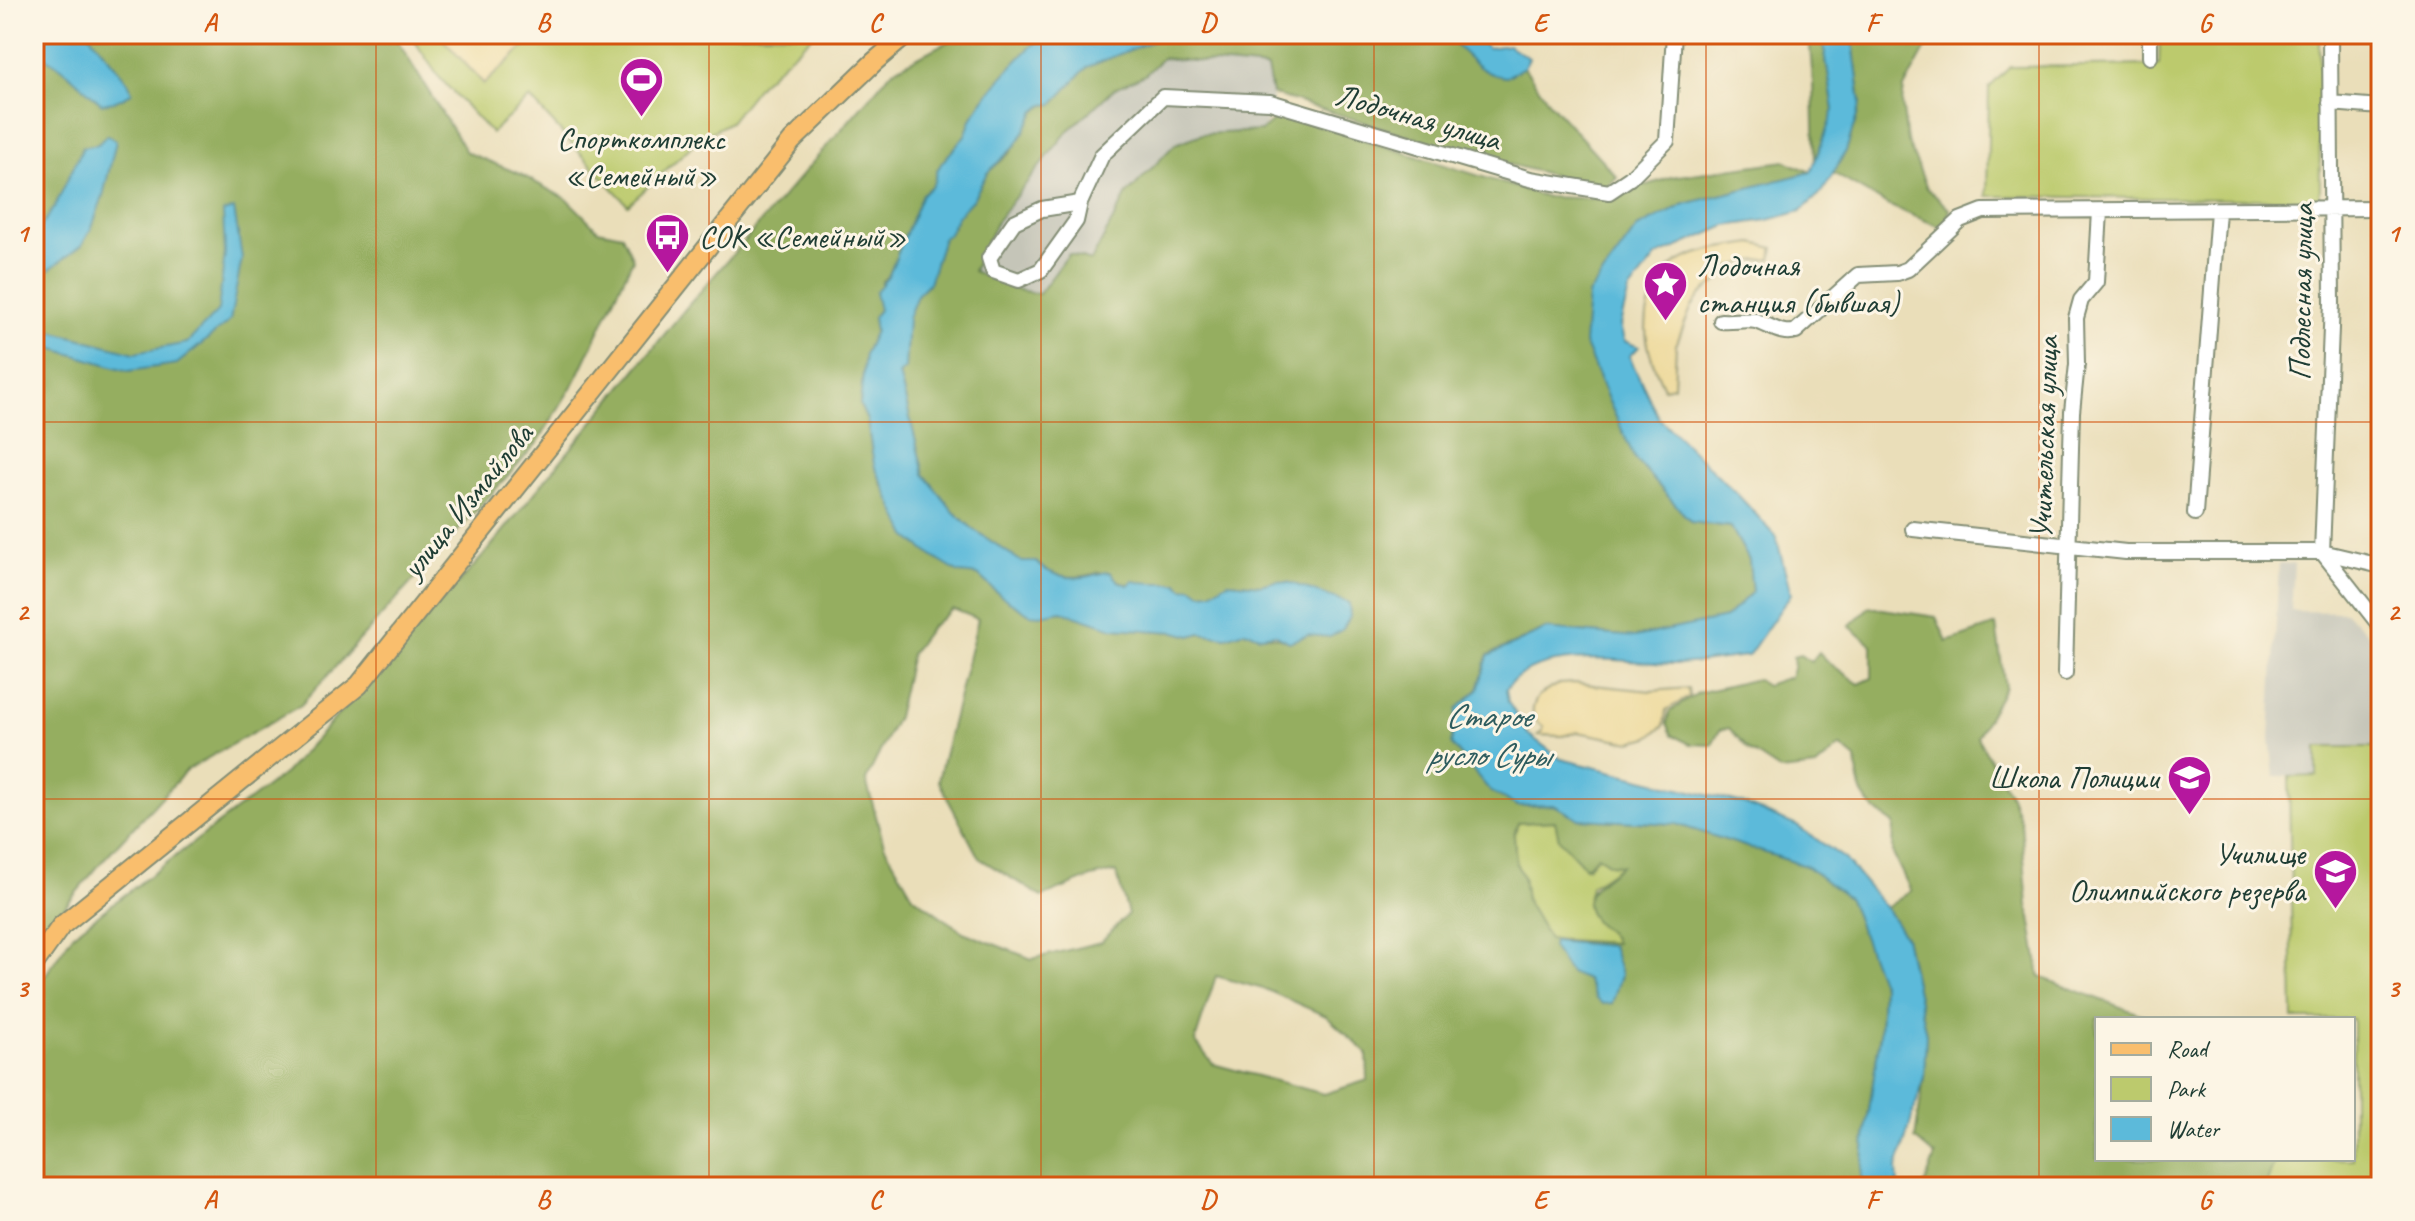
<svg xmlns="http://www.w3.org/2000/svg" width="2415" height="1221" viewBox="0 0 2415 1221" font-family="Caveat,sans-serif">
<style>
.industrial{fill:#c5c5b8}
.green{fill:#bcca6d;stroke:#6e8450;stroke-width:2}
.forest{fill:#95ae60;stroke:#5a764a;stroke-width:2;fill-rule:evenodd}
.sand{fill:#eeda9e;stroke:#868c69;stroke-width:2}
.water{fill:#5cbada;stroke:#3e7c87;stroke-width:2}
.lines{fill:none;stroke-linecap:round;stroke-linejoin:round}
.minor-casing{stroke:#848e76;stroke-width:18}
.major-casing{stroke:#848e76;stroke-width:22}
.minor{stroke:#fff;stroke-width:14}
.major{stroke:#f9be6d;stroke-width:18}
.grid{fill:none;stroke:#d45610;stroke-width:2;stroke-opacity:0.55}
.labels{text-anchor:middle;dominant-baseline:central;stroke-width:6;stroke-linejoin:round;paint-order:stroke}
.street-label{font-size:32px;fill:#1f3d34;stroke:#fcf5e5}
.poi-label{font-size:32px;fill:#1f3d34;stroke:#fcf5e5;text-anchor:start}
.water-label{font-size:34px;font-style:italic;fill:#2e5c5e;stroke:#fcf5e5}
.neatline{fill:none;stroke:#d45610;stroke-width:3}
.grid-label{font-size:26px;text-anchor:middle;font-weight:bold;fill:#d45610}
</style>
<rect width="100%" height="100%" fill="#fcf5e5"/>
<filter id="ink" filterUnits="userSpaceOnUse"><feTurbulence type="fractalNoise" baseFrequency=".0125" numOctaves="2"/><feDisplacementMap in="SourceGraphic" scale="16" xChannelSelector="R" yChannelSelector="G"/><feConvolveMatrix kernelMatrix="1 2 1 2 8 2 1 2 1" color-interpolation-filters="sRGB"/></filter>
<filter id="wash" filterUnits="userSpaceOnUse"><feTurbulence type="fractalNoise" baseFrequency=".006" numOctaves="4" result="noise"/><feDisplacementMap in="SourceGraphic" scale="32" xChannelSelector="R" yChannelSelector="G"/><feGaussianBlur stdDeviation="1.8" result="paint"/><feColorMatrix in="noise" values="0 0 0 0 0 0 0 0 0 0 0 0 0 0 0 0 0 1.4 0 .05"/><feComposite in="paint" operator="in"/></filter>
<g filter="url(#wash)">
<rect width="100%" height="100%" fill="#eadeb9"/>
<!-- industrial -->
<path class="industrial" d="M1162,58L1267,68L1272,94L1271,112L1262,131L1202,134L1127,194L1091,261L1069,254L1039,294L1014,289L972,271L998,219L1067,132L1115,87L1144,75Z
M2279,563L2294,564L2291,611L2345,612L2381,647V802V748L2317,747V777L2274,776L2270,738Z"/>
<!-- green -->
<path class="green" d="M410,34H814L760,84L730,122L699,139L628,205L530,98L491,133L438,76Z
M2160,34H2319L2320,200L1987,196L1989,88L2010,67L2159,65Z
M2317,747H2381V1187H2242L2267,1159H2353V1019H2293L2289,777L2317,776Z
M1555,821L1587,867L1598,856L1610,864L1623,865L1591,886C1581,924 1605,917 1615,943L1549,940L1526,900L1523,877L1516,864L1514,835L1518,823Z"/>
<!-- forest -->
<path class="forest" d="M34,34H393L466,152L520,174L568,200L598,230L622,235L633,259L578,376L538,442L301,705L187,770L104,859L34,944Z
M962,34H1047C1025,49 985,94 972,118C969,123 968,130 965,135C958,146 948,154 941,164C931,178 941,181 922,194L889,275L882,281L879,310L873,317L875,331L865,353L860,405L867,420L872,454L882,485L890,495L907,536L969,573L978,575L1001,596L1030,614L1062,611L1113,628L1176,632L1191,636L1201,633L1226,637L1245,631C1262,639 1271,632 1289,642L1350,617L1349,604L1291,583L1276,581L1260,585L1229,582L1211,592L1201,593L1191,587L1184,589L1178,583C1168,583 1158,586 1149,585C1140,585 1137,583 1128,585L1100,572C1079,580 1052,579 1036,562H1022L973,529L954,512L924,474L899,373L905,369L908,318L917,295L929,283L943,238L953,227L957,216L973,199L987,173L1011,152L1035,112L1044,105L1053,104L1087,67L1170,34H1439C1468,47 1469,71 1506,77L1524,67L1549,102L1617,177L1605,188L1475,156L1272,94L1267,68L1162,58L1145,75L1115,88L1067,132L998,219L973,271L1014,289L1039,294L1069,254L1091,261L1127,194L1175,144L1202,134L1261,131L1281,114L1547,197L1611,199L1632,185H1648L1671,177L1785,161L1811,172L1685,204L1637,228L1588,296L1635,459L1691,522L1731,527L1749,560L1752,592L1725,618L1635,637L1546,629L1488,655L1478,690L1457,709L1516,806L1554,805L1579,819L1676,824L1806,866L1849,899L1882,985L1880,1035L1865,1138L1861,1187H34V992L73,934L285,773L483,556L686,308L893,70ZM953,609L978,619L938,780L979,858L1042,897L1091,877L1116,872L1128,914L1101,942L1032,959L963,932L913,896L884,845L866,780L897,717L911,654L931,627ZM1555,821L1559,839L1585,867L1598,856L1610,864L1621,865C1604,881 1569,896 1598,924C1606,931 1611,933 1615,943L1549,939L1526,900L1523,877L1516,863L1514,835L1518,823ZM1553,941L1612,946L1621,975L1612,1003L1581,975L1570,973L1553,947ZM1216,976L1267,990L1326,1016L1367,1053L1368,1080L1324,1094L1213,1064L1195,1041Z
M1809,34H1822L1834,110L1815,165L1813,83Z
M1852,34H1934L1904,88L1902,103L1907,141L1927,188L1950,210L1943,228L1890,206L1833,173L1846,151L1861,103Z
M1869,607L1936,617L1947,642L1996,625L2005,687L1977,737L2011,796L2021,823L2028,905L2040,977L2153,1019H2097V1159H2276L2265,1187H1924L1935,1156L1915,1139L1924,1077L1926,1034L1905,937L1886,908L1911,891L1893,854L1894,824C1864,803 1859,797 1856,759L1840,746L1816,767L1781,771L1749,750L1729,728L1720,730L1712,745L1690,744L1672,735L1667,723L1669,712L1698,693L1757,679L1766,685L1790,677L1794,665L1793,657L1800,655L1811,662L1819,652L1828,662L1859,684L1872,678V645L1849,626Z"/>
<!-- sand -->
<path class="sand" d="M438,34H538L484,84Z
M1753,243L1774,248L1771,259L1750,261L1729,267L1717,282L1701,294L1691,308L1676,345L1674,386L1664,388C1646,351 1637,320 1659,282C1665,273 1670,266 1680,261C1701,249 1730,247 1753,243Z
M1574,683L1651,691L1688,688L1689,697L1666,710L1664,726L1649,737L1631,742L1578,732L1562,736L1538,735L1543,731V726C1529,718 1531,707 1539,695L1559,684Z"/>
<!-- water -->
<path class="water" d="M34,34H89L128,82L132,93L114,102L102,104C79,85 63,63 34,53Z
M1047,34H1170L1087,67L1053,104L1044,105L1035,112L1017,144L987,173L973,199L957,216L949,234L943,238L929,283L917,295L908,318L905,369L899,374L924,474L954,512L973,529L1022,562H1036C1048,574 1066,579 1084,577C1094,576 1100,572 1110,572L1118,581L1128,585L1133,581C1149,584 1162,583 1178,583L1184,589L1191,587L1202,593L1211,592L1228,582L1260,585L1276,581L1291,583L1349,603L1350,617L1343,629L1330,637L1308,635L1289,642L1275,634L1260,636L1245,631L1226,637L1201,633L1191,636L1176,632L1113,628L1062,611L1040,615L1030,614L1001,596L978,575L959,573L933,557L907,536L874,465L867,420L860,405L865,353L875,331L873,317L879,310L875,293L889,275L922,194C941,181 931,178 941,164C948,154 958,146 965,135C968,130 969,123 972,118C985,94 1025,49 1047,34Z
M1439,34H1473L1488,48L1508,45L1529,58L1524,67L1506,77C1474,75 1464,45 1439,34Z
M1822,34H1852L1861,103L1846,151L1823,191L1801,211L1768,220L1726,226L1657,256L1629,291L1620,325L1624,341L1639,347L1629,356L1658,417L1738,495L1776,536L1791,594L1748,656C1724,658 1698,664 1673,664C1626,663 1538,644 1506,689L1508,702L1528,734L1561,759L1744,804L1797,826L1845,859L1886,908L1905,937L1926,1034L1924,1077L1897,1168L1898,1187H1861L1865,1138L1880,1035L1882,986L1849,899L1806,866L1676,824L1579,819L1554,805L1517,806L1490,791L1451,744L1457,709L1478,690L1488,656L1546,629L1635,637L1725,618L1752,592L1749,560L1731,527L1691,522L1635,459L1610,404L1584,343L1588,295L1637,228L1685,204L1811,172L1834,110Z
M107,135L116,141L103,196L92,227L82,245L34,281V237L55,206L83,147L98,144Z
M234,209L242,258L230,321L177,364L129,371L47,347L51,331L135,353L187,343L218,311L225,253L223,212Z
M1553,941L1612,946L1621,975L1612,1003L1603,1004L1596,999L1587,980L1570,973L1552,947Z"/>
</g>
<g filter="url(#ink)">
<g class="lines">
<defs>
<path id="minor" d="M2150,57V34
M2330,103L2381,107
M1080,203L1042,209L1014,222L989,258L993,271L1019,280L1041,270L1076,221L1080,203L1102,155L1163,97L1270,102L1530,179L1609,192L1630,178L1667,141L1674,34
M1721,321C1734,322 1745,319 1756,321C1770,325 1782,336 1796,331L1858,275L1897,273L1908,269L1960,220L1983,211L2381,208
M2195,513L2218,211
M1913,529L2126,552H2322L2381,566
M2322,552L2332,303L2330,34
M2322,552L2381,627
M2065,673L2072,412L2077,364L2076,318L2081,300L2096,282L2100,211"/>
<path id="major" d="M34,964L61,926L359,685L792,141L874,62L907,34"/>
</defs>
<!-- minor casing -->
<use href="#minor" class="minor-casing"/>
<!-- major casing -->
<use href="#major" class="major-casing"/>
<!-- minor -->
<use href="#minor" class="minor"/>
<!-- major -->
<use href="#major" class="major"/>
</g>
</g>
<!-- grid -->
<path class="grid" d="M376,34V1187M709,34V1187M1041,34V1187M1374,34V1187M1706,34V1187M2039,34V1187M34,422H2381M34,799H2381"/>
<!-- icons -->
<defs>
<symbol id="stadium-pin" viewBox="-11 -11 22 30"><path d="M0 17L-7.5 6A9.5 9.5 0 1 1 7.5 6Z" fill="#b5179e" stroke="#fcf5e5"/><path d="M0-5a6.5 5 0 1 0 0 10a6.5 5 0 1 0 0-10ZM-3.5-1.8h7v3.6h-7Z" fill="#fff"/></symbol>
<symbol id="bus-pin" viewBox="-11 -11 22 30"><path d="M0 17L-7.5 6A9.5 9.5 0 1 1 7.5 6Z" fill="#b5179e" stroke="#fcf5e5"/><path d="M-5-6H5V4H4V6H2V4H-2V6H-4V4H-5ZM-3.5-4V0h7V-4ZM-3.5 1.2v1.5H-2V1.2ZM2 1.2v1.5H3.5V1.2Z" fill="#fff"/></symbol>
<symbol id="sight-pin" viewBox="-11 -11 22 30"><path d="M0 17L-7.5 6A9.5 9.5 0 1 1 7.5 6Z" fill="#b5179e" stroke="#fcf5e5"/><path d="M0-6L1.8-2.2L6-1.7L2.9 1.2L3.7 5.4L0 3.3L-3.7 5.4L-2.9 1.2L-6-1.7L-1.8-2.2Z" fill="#fff"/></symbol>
<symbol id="school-pin" viewBox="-11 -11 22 30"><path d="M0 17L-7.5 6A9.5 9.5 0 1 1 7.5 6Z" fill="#b5179e" stroke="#fcf5e5"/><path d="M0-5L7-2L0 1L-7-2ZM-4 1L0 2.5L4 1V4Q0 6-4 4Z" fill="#fff"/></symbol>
<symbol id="university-pin" viewBox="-11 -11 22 30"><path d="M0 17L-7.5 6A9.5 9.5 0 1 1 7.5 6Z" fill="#b5179e" stroke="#fcf5e5"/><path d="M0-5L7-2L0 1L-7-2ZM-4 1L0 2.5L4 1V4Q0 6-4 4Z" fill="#fff"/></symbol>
</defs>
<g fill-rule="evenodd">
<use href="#stadium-pin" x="616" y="54" width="51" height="69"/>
<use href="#bus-pin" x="642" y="210" width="51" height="69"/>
<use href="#sight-pin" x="1640" y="258" width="51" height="69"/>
<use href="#school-pin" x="2164" y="752" width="51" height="69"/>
<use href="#university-pin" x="2310" y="846" width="51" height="69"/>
</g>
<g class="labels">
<!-- street labels -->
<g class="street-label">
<text transform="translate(1418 117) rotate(16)">Лодочная улица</text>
<text transform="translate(2301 292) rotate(-89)">Подлесная улица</text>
<text transform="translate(2044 438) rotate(-88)">Учительская улица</text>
<text transform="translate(467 501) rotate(-51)">улица Измайлова</text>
</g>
<!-- poi labels -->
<g class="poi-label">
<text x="641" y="138" text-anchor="middle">Спорткомплекс<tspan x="641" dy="37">«Семейный»</tspan></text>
<text x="699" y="236">СОК «Семейный»</text>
<text x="1697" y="265">Лодочная<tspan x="1697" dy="37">станция (бывшая)</tspan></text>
<text x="2158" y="777" text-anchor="end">Школа Полиции</text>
<text x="2305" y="853" text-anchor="end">Училище<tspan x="2305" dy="37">Олимпийского резерва</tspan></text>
</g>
<!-- water labels -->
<g class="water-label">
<text x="1488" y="715">Старое<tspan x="1488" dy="39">русло Суры</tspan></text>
</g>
</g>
<!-- margin -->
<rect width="2415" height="1221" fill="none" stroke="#fcf5e5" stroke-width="88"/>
<!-- legend -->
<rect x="2095" y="1017" width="260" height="144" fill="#fcf5e5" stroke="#a4ab9e" stroke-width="2"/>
<rect x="2111" y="1043" width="40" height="12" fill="#f9be6d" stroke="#a4ab9e" stroke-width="2"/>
<text x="2167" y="1057" font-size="24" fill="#1f3d34">Road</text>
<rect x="2111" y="1077" width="40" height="24" fill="#bcca6d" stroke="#a4ab9e" stroke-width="2"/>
<text x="2167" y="1097" font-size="24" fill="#1f3d34">Park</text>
<rect x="2111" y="1117" width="40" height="24" fill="#5cbada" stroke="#a4ab9e" stroke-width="2"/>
<text x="2167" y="1137" font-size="24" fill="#1f3d34">Water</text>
<rect x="44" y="44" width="2327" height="1133" class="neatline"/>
<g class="grid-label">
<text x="210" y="31">A</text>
<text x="543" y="31">B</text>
<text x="875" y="31">C</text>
<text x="1208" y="31">D</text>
<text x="1540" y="31">E</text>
<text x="1872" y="31">F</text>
<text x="2205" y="31">G</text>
<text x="22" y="242">1</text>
<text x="2393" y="242">1</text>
<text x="22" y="620">2</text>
<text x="2393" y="620">2</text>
<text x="22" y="997">3</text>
<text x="2393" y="997">3</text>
<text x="210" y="1208">A</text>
<text x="543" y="1208">B</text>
<text x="875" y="1208">C</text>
<text x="1208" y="1208">D</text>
<text x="1540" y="1208">E</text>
<text x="1872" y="1208">F</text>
<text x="2205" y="1208">G</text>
</g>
</svg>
